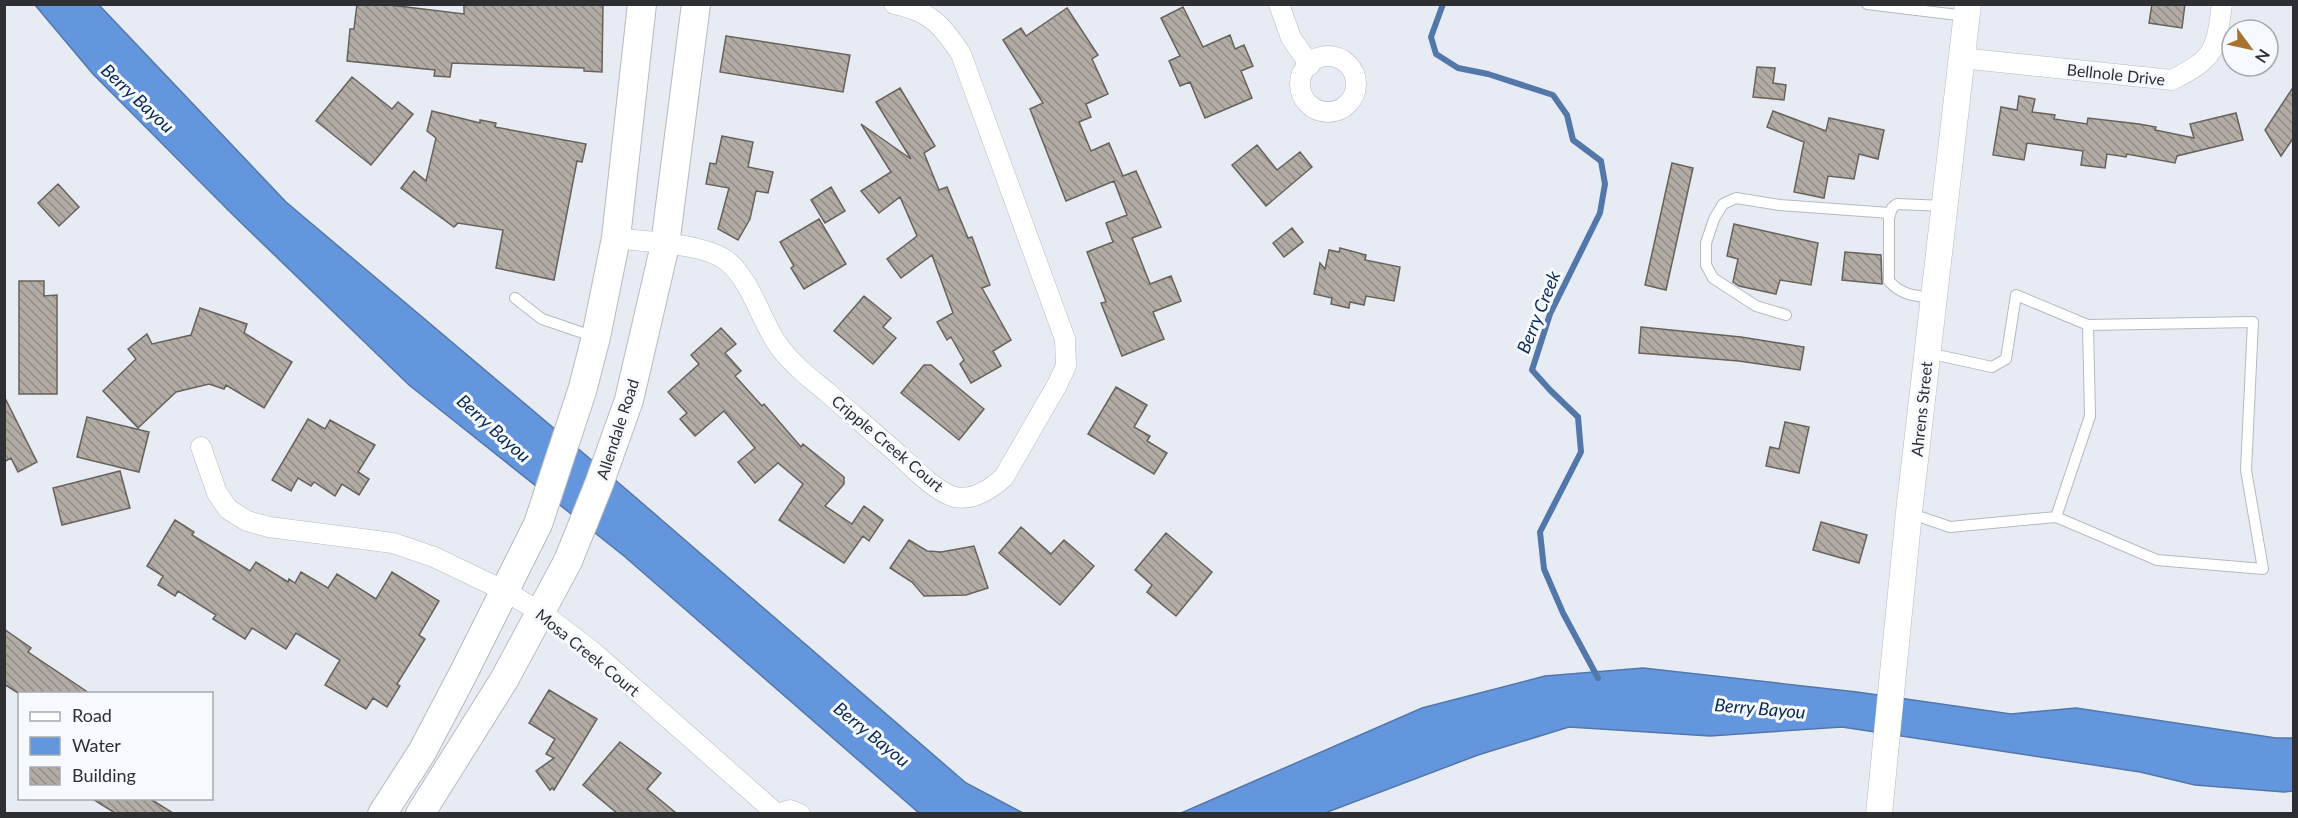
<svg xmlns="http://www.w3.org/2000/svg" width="2298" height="818" viewBox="0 0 2298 818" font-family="Lato,sans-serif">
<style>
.water{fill:#6496dd;stroke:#5477aa;stroke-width:1.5}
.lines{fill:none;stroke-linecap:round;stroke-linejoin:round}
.stream{stroke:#5477aa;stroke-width:6}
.building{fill:url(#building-back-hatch);stroke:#68625c;stroke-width:1.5}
.service-casing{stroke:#b5bac1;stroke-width:12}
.minor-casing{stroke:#b5bac1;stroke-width:21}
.tertiary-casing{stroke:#b5bac1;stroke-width:27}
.secondary-casing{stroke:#b5bac1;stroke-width:30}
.service{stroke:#fff;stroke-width:10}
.minor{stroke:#fff;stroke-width:20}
.tertiary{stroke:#fff;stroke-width:26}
.secondary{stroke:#fff;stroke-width:28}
.labels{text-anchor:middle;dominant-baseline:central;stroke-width:6;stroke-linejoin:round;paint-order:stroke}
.street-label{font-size:16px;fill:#2d2f32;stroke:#f6fafe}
.water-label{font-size:18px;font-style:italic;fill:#062855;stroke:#f6fafe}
</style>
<defs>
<pattern id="building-back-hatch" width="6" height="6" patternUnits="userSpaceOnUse" patternTransform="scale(1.5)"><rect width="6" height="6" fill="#b2aca5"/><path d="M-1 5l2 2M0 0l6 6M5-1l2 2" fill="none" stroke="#918c87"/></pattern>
</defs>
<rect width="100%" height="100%" fill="#e7ecf4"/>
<!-- water -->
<path class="water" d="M35,5H99L286,202L627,490L966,783L1023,813H919L624,556L409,385L230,212L93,74Z
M1643,668L1857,692L2011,714L2076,708L2276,738H2293V791L2284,792L2195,785L2140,772L1842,727L1710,736L1569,727L1478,755L1325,813L1179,814L1422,708L1545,676Z"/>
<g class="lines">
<!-- stream -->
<path class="stream" d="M1443,4L1431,37L1436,54L1458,68L1488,74L1553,95L1567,115L1573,140L1601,161L1605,184L1600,213L1550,314L1532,370L1550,390L1578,417L1581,452L1540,532L1544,569L1563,613L1598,678"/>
</g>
<!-- building -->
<path class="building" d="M357,4H382L464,14V4H603L602,72L584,71V68L452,63L450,77L434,76L435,70L347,61L350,29H354Z
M2152,4H2185L2182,28L2149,23Z
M1183,7L1203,47L1230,35L1235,49L1244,45L1253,66L1241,71L1252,98L1205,118L1190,82L1180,86L1169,61L1180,56L1161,18Z
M1067,8L1098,55L1092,59L1108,94L1086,104L1091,117L1079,122L1091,151L1109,143L1123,176L1136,171L1161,227L1132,238L1150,284L1171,276L1181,301L1153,312L1164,339L1122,356L1101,303L1106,302L1087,252L1113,242L1106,223L1127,215L1114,181L1066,201L1030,109L1043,103L1003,40L1021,28L1026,36Z
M726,36L850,55L843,92L720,72Z
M1757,67L1775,68L1773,83L1786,85L1784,100L1753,97Z
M352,77L392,109L398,102L413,114L371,165L316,121Z
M2294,86V137L2281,156L2265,130Z
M900,88L935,146L924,153L939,190L947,187L968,238L972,237L990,285L982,288L1011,340L993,351L1001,366L971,383L960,364L964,360L951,337L947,340L937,322L953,313L932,255L901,278L887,259L917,236L900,197L879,213L861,191L891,172L861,124L911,159L876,102Z
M2019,96L2035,99L2032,112L2055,115L2054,119L2087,124L2088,118L2139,124L2156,127L2155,130L2194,138L2190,124L2236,113L2243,140L2177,156L2175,163L2127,154L2126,157L2107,154L2105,168L2081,165L2083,151L2027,143L2024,160L1993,155L2001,107L2017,110Z
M432,111L480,123V120L496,123L495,127L586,144L582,162L577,161L554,280L496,268L503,230L458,223L454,227L401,188L414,171L426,181L436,138L427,131Z
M1773,111L1826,131L1829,118L1884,130L1878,159L1859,154L1854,179L1828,176L1824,198L1794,192L1804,142L1767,127Z
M722,136L753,142L748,167L773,172L768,193L756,191L750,219L738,240L718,229L729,188L706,184L710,163L716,164Z
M1257,145L1277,170L1300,152L1312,167L1266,206L1232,165Z
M1672,163L1693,168L1666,290L1645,285Z
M58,184L79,207L59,226L38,203Z
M831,187L845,211L825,223L811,200Z
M819,219L846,264L804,289L791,268L794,266L780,242Z
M1734,224L1818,243L1811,285L1780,280L1776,294L1739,286L1733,282L1738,259L1727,256Z
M1292,228L1303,242L1284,257L1273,243Z
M1340,248L1366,255L1365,260L1400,267L1394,301L1366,296L1364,305L1350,302L1349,308L1331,304L1332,298L1314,294L1320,263L1325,269L1329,250L1339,252Z
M1845,252L1881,255L1882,284L1842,280Z
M19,281H44V296L57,295V394H19Z
M864,296L891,318L883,327L896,338L873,364L834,331Z
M200,308L247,324L244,333L292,362L264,408L226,385L224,389L209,384L176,392L138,428L103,391L136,359L128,349L147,334L152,344L191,335Z
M1641,327L1741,337L1804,347L1800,370L1739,361L1639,353Z
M721,328L736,344L725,353L741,371L735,376L762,406L764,404L801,447L803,444L844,477V484L825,506L852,524L864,506L883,520L869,541L863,536L844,563L779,520L803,484L778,463L755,483L738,462L755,448L724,411L695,436L680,419L687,413L668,392L699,364L691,355Z
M924,365H931L984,409L959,440L901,393Z
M1116,387L1147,405L1134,427L1150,436L1147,441L1167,453L1154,474L1088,434Z
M4,396L37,462L18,472L11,458L4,462Z
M87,417L149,432L139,472L77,457Z
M308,419L325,429L330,420L375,445L358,472L369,479L359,495L342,484L335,496L314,482L311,486L298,478L291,491L272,480Z
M1785,422L1809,427L1799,473L1766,466L1770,447L1779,449Z
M120,471L130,508L62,525L53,488Z
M175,520L194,532L192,535L250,571L256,562L288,582L289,579L295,583L301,572L328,588L337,574L376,599L392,572L439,601L419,635L425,639L397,684L400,686L387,707L373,698L366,709L325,685L340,660L296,633L286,649L252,628L245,639L213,619L216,615L178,591L175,596L158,585L163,576L147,566Z
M1821,522L1867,535L1859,563L1813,550Z
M1021,527L1051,554L1064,540L1094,566L1060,605L999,553Z
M1166,533L1212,572L1176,616L1147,592L1152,585L1135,570Z
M909,540L927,551L941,552L974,546L988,588L966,595L924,596L912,582L890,568Z
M4,629L31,648L28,652L89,693H18L4,684Z
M549,690L597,719L554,790L552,788L550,790L536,771L554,758L546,754L555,739L529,723Z
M620,742L661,773L647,789L676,813H617L583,785Z
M91,798H149L173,813H115Z"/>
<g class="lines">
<defs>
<path id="service" d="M1867,4L1966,16
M515,298L542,319L595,337
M1933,298C1915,296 1901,295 1889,281V218L1892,208L1897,204L1944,206
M1786,315L1756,306L1713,278L1706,265V243L1714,219L1723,204L1736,198L1780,205L1890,213
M1928,353L1992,367L2006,359L2016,295L2088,325L2090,416L2056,517
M1909,513L1950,527L2056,517L2157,560L2263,569L2246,470L2253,322L2088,325"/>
<path id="minor" d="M1279,4L1291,38L1310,65
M1300 84a28 28 0 1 1 56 0a28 28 0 1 1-56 0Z
M1961,58L2172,80C2215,58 2216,51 2222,4
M616,238C645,242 704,243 727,261C749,278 761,319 776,342C790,363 810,378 828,393C849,411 869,429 890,447C907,461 934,492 955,497C974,501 991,489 1004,477L1057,385L1066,366L1065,339L961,54C942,25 930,11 894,4
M201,447L217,493L228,509L247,521L269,527L393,543L434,557L505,591L542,613L592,651L777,814L790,810L800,814"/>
<path id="tertiary" d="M1879,814L1909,512L1968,4"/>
<path id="secondary" d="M382,814L422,752L463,674L538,524L582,391L596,337L616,238L642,4
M420,814L504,680L568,561L599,484L629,400L665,245L696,4"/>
</defs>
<!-- service casing -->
<use href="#service" class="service-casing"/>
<!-- minor casing -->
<use href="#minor" class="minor-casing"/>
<!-- tertiary casing -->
<use href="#tertiary" class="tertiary-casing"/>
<!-- secondary casing -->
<use href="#secondary" class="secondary-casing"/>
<!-- service -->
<use href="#service" class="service"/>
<!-- minor -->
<use href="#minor" class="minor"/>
<!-- tertiary -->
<use href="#tertiary" class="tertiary"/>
<!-- secondary -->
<use href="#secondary" class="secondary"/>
</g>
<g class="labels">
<!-- street labels -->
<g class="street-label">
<text transform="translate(2116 74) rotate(6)">Bellnole Drive</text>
<text transform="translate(1921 409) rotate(-84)">Ahrens Street</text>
<text transform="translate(617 429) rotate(-72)">Allendale Road</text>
<text transform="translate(888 443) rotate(40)">Cripple Creek Court</text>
<text transform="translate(588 652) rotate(39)">Mosa Creek Court</text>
</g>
<!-- water labels -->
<g class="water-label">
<text transform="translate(138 98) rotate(43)">Berry Bayou</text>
<text transform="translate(1538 312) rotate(-68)">Berry Creek</text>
<text transform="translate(494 428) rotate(42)">Berry Bayou</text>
<text transform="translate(1760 708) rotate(5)">Berry Bayou</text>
<text transform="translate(872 734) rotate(39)">Berry Bayou</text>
</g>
</g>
<!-- border -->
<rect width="2298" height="818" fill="none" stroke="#2d2f32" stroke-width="12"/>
<!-- legend -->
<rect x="18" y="692" width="195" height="108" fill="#f6fafe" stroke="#a6a9ac" stroke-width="1.5"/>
<rect x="30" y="712" width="30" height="9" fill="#ffffff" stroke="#a6a9ac" stroke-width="1.5"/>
<text x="72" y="722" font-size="18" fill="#2d2f32">Road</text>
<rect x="30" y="737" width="30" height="18" fill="#6496dd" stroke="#a6a9ac" stroke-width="1.5"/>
<text x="72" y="752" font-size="18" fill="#2d2f32">Water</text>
<rect x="30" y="767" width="30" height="18" fill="url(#building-back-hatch)" stroke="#a6a9ac" stroke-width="1.5"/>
<text x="72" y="782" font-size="18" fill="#2d2f32">Building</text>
<!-- north arrow -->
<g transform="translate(2250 48) rotate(123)"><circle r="28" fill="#f6fafe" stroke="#a6a9ac" stroke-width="1.5"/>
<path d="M0-4.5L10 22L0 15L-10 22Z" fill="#a9722e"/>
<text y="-9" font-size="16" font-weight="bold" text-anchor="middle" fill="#2d2f32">N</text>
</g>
</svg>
